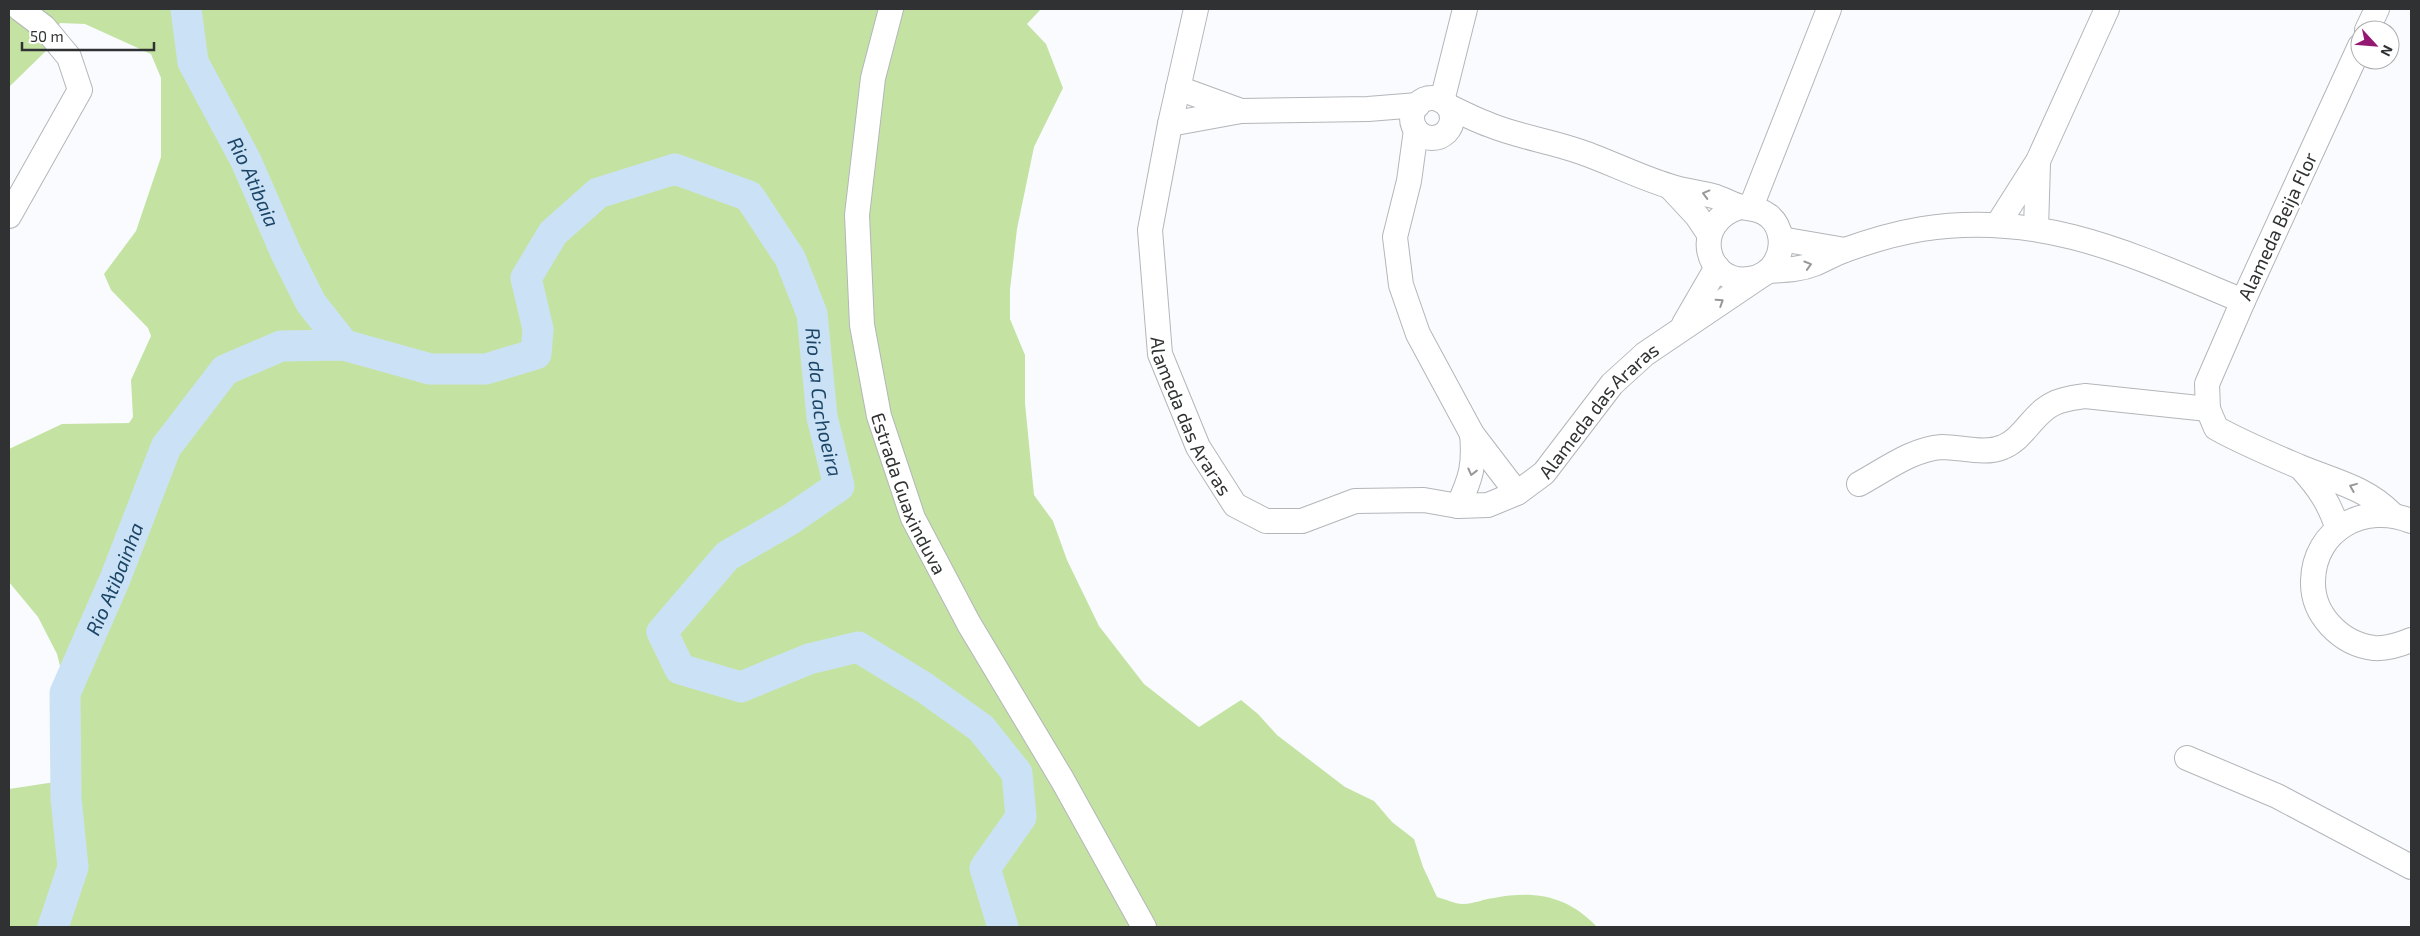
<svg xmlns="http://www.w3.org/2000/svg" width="2420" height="936" viewBox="0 0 2420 936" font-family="'Exo 2',sans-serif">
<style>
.green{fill:#c4e3a3}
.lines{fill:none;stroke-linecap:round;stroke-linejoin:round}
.river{stroke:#cbe2f6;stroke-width:31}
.minor-casing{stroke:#b3b6b8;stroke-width:26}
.minor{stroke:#fff;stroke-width:24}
.oneway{stroke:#989898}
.labels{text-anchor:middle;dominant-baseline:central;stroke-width:5;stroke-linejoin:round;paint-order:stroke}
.street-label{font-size:19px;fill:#303132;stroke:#fff}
.water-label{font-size:20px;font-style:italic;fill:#1b4566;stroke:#fff}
</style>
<rect width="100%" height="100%" fill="#f9fbff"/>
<!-- green -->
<path class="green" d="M9,9H1041L1027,24L1046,44L1063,88L1034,147L1017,229L1010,290V319L1025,355V403L1034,495L1053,521L1067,560L1099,626L1144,684L1199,727L1241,700L1258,714L1277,735L1345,787L1374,801L1392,822L1414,839L1423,867L1437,897C1445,899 1455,904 1463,904C1473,904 1484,899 1494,898C1535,890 1568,896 1597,927H9V789L55,782L63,768L62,751L71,733L58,689L61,670L57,654L38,617L9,582V449L62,424L129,423L133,417L131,380L151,336L148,328L111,290L104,274L136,231L161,157V78L151,54L85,24L60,23L48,49L9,87Z"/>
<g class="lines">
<!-- river -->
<g class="river">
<path id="s1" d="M186,9L193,62L246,161L286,253L311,303L344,345"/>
<path id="s2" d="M53,927L73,867L66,798L65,693L115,579L166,447L225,370L281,346L344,345L430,369H486L536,354L538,329L526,278L553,233L598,193L675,169L749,196L790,258L812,314L822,417L839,486L791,519L727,556L662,632L680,669L741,687L809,659L858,647L925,688L981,728L1017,773L1021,817L985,868L1003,927"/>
</g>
<defs>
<g id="minor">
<path id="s3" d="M891,9L873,78L857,215L862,325L879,416L913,518L969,624L1063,781L1144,927"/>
<path id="s4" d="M1196,9L1170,124L1150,230L1160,354L1198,447L1235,505L1266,521H1302L1355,501L1424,500L1458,506L1488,505L1517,493L1544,473L1612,384L1645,354L1759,277"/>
<path d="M2367,30L2377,9"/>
<path d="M2360,46L2243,301L2207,384L2208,409L2216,428C2243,443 2272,455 2300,467C2334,481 2365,487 2392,514"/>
<path d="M1178,88L1241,111"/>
<circle cx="1432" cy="118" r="20"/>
<path d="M1442,101L1465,9"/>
<path d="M1448,106C1462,113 1476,120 1490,125C1519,137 1551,141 1581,152C1610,162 1639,177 1669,186C1683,191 1698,192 1713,196C1721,198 1729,203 1738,206C1750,210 1757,207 1769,216C1782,227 1784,247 1776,261C1771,271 1760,278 1749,279C1705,285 1690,222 1740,207"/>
<path d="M1170,124L1241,111L1368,109L1418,105"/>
<path d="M1416,130L1409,181L1395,237L1401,285L1418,334L1472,434L1517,493"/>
<path d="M1670,187L1697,216L1709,234"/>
<path d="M1751,207L1829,9"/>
<path d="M9,216L80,90L69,57L44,27L20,9"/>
<path d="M1998,224L2038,161L2107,9"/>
<path d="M2036,229L2038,163"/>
<path d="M1781,239L1845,250"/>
<path d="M1769,271C1784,270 1799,270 1814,264C1824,260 1834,254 1845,250C1867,242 1898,233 1922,229C2043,210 2135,256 2243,301"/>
<path d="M1684,324L1717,267"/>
<path d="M2302,469C2320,489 2329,503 2338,529"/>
<path d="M1859,484C1885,470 1912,449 1942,447C1961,447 1985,455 2003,447C2021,440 2030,420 2045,409C2056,400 2071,398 2085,396L2208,409"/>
<path d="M1458,506C1471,478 1475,465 1472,434"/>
<path d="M2411,521C2365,502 2314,529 2313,581C2312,615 2341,644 2374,648C2387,649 2399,645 2411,640"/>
<path d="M2187,758L2277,796L2411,867"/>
</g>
</defs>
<!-- minor casing -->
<use href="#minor" class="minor-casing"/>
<!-- minor -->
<use href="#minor" class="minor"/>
</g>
<!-- one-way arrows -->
<defs><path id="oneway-chevron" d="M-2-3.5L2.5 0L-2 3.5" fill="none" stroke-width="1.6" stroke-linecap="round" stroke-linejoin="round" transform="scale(1.25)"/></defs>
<g class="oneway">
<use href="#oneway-chevron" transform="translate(1706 194) rotate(-165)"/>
<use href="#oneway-chevron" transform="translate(1808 265) rotate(-17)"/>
<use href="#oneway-chevron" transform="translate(1720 302) rotate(-33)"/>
<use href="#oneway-chevron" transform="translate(1472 472) rotate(104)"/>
<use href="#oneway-chevron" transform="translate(2353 487) rotate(-158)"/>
</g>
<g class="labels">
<!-- street labels -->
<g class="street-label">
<text transform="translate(2277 226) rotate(-65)">Alameda Beija Flor</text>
<text stroke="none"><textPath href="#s4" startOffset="929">Alameda das Araras</textPath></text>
<text stroke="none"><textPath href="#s4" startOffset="419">Alameda das Araras</textPath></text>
<text stroke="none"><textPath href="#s3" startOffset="495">Estrada Guaxinduva</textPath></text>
</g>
<!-- water labels -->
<g class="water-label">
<text stroke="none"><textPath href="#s1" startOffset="188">Rio Atibaia</textPath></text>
<text stroke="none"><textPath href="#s2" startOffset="1495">Rio da Cachoeira</textPath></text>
<text stroke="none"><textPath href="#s2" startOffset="362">Rio Atibainha</textPath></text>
</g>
</g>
<!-- border -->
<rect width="2420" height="936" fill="none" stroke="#303132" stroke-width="20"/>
<!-- north arrow -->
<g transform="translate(2375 45) rotate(116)"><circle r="24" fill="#ffffff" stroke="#acadad"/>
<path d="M0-4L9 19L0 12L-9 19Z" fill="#941772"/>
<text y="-8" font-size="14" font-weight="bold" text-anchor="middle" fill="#303132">N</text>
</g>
<!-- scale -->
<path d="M22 42v8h132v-8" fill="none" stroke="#303132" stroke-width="2.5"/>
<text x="30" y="42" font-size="15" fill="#303132" stroke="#ffffff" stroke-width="4" paint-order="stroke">50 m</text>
</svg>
